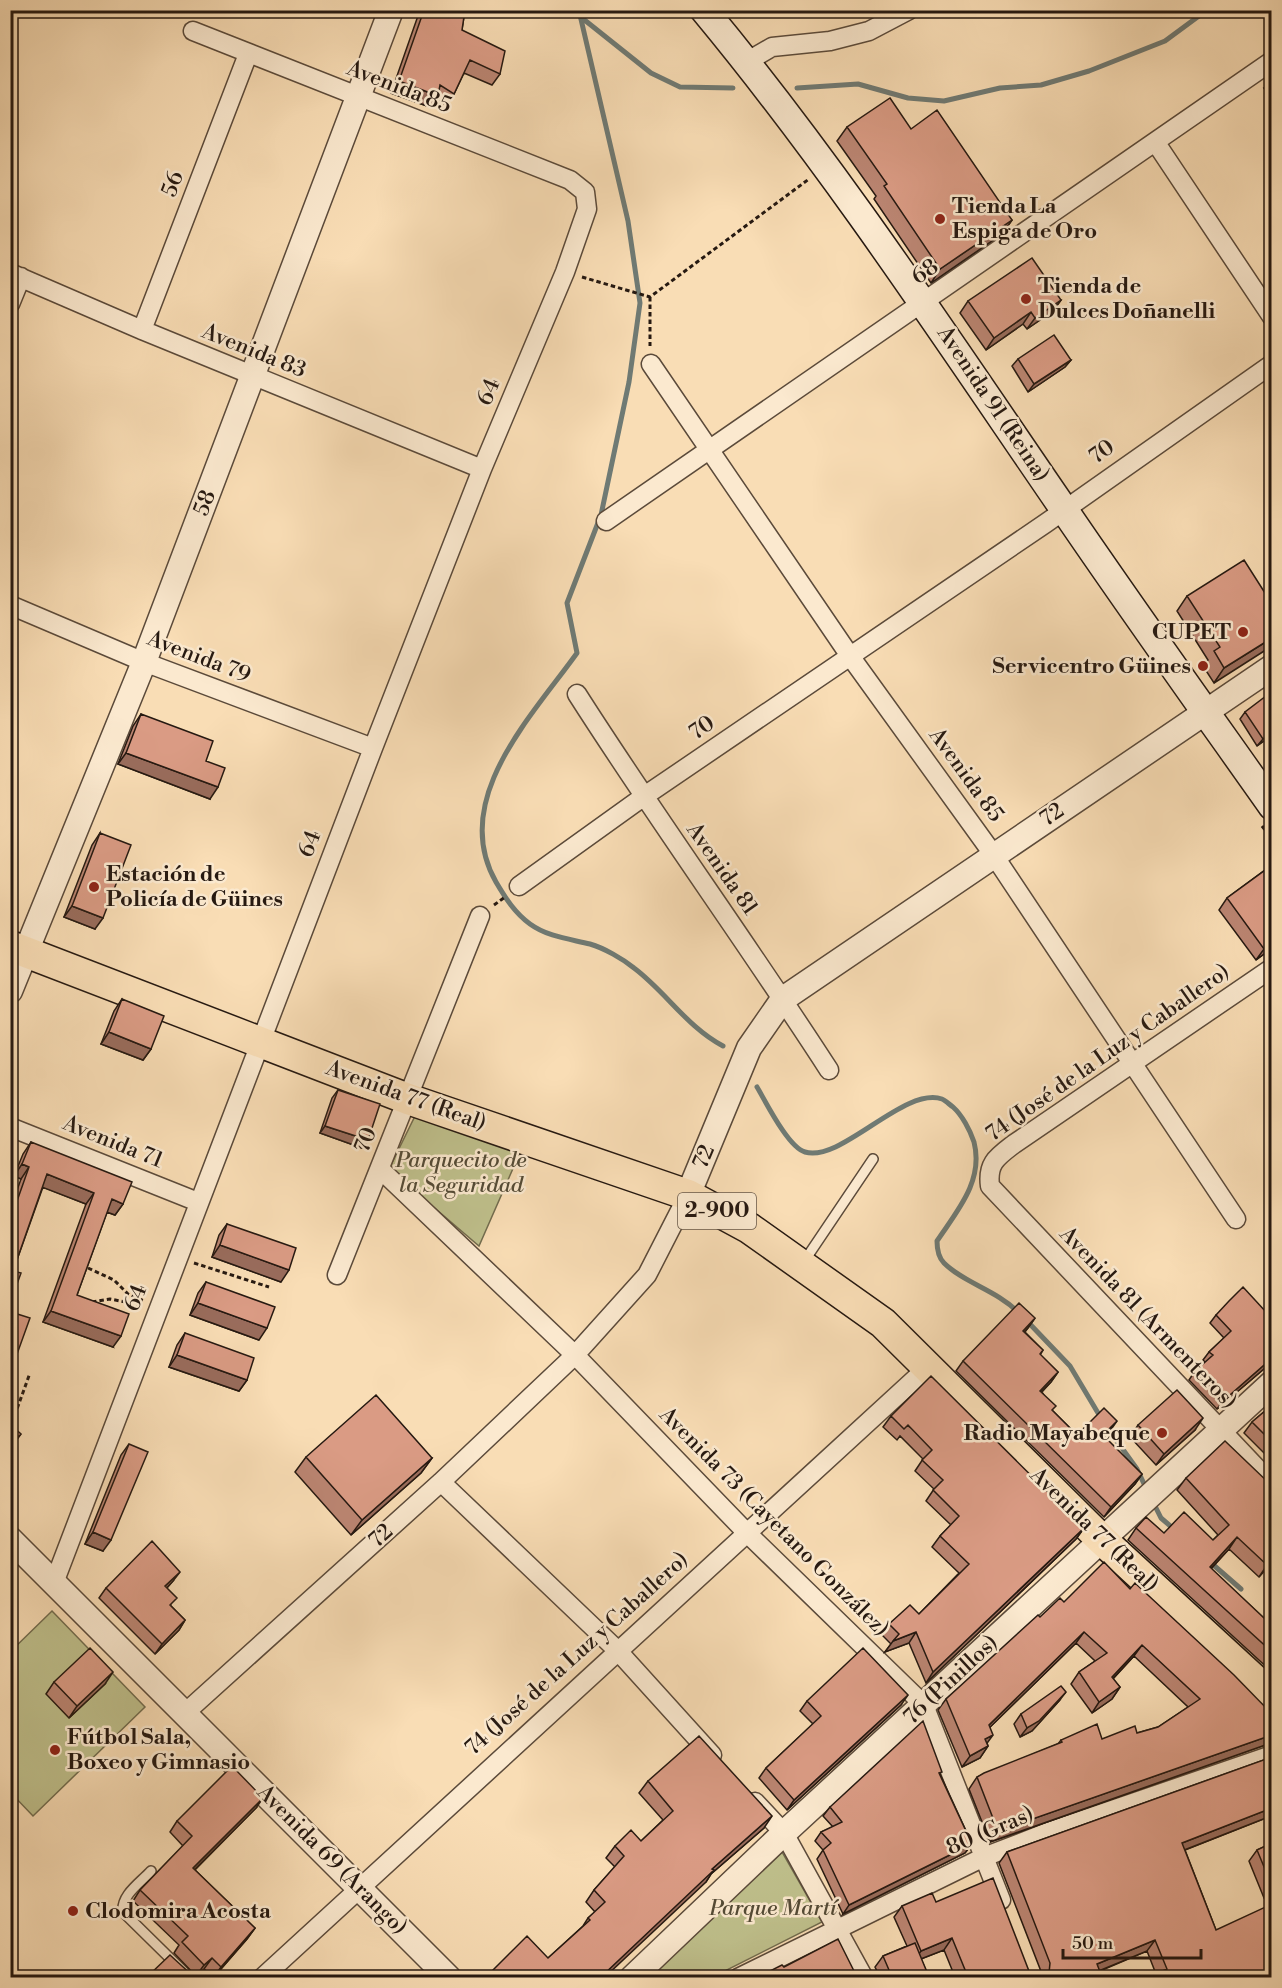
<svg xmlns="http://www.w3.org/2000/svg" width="1282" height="1988" viewBox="0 0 1282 1988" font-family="'Libre Bodoni',serif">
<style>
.green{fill:#bfc08c;stroke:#726c4e;stroke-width:1.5}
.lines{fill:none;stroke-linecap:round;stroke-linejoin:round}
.stream{stroke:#6f7a74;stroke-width:5}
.service-casing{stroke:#5b4a3a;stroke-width:12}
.minor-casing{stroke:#5b4a3a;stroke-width:21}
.tertiary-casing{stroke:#5b4a3a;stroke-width:27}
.secondary-casing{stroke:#261911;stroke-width:30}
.primary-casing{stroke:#261911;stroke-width:33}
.path{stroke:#261911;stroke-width:3;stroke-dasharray:4.5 3;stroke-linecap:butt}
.service{stroke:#fbe9cf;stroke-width:9}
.minor{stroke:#fbe9cf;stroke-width:18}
.tertiary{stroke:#fbe9cf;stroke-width:24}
.secondary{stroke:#fbe9cf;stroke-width:27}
.primary{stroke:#f9ddb5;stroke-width:30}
.wall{fill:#bb8572;stroke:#261911;stroke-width:1.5}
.shaded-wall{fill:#996c5c;stroke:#261911;stroke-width:1.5}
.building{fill:#da9b84;stroke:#261911;stroke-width:1.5}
.poi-dot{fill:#8f2418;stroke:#fbe9cf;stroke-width:2}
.labels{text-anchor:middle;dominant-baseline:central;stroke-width:5;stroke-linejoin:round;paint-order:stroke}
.shield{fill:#fbe9cf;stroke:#66574a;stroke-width:1.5}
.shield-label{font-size:21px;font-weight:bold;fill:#261911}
.street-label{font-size:22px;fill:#261911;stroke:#fbe9cf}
.poi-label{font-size:22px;font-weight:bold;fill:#261911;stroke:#fbe9cf;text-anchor:start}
.park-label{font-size:22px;font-style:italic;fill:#544b36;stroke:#fbe9cf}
</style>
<rect width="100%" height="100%" fill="#f9ddb5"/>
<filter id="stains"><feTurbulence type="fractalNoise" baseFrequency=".00333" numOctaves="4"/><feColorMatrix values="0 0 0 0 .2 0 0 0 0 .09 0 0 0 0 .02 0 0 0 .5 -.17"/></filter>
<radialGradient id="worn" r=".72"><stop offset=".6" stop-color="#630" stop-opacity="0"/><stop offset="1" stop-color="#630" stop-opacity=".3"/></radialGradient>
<!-- green -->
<path class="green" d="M418,1110L522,1148L479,1246L389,1169Z
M52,1611L145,1707L33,1816L11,1793V1651Z
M782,1852L822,1922L713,1977L644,1978Z"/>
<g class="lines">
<!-- stream -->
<path class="stream" d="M572,10L651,73L680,87L733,88
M580,15L628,221L640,303L629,382L601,515L567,603L577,653C532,716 449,800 496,882C506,899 515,913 530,924C548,937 570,939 590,944C604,948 623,959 634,968C666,992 687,1027 723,1046
M797,88L858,84L908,98L944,101L1000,88L1041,85L1089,71L1165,41L1207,10
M757,1087C766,1102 788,1147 805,1152C841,1163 904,1086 942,1099C945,1100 950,1105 953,1107C962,1115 970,1130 974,1142C984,1181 957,1211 937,1241C937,1248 938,1257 944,1263C964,1283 996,1290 1018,1312
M1027,1321L1070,1366L1101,1418
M1106,1426L1137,1469L1146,1488
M1153,1502L1161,1518L1175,1530
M1210,1562L1241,1589"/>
<defs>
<path id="service" d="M803,1263L873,1159
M151,1871C140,1883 121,1895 123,1912L190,1978"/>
<path id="minor" d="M746,62L772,47L830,41L869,31L909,10
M1156,143L1272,317
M10,273L142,330L482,469
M10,304L21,277
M142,330L248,54
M651,364L850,656L993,854L1236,1219
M606,521L1272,61
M10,605L144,662L373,748
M577,694C658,821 747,943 829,1070
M519,886L643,797L1046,523L1272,364
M1272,968L1014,1144C997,1157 987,1163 990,1186L1272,1484
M10,1127L198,1202
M380,1169L575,1355L746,1532L924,1705L1001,1900
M337,1275L480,916
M441,1482L617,1650L712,1755
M54,1583L373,748L482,469L565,272L587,209L585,192L570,180L193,31
M185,1713L441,1482L575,1355L647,1275L688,1195
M755,1802L784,1833L864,1978
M262,1978L927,1368
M738,1978L984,1857L1051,1831L1272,1755"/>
<path id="tertiary" d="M10,991L144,662L391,10
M688,1195L749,1048L783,999L1272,667
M10,1539L449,1978
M632,1978L784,1833L1272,1383"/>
<path id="secondary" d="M704,10C835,168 947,339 1063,508C1131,608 1202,707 1272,806"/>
<path id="primary" d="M10,946L408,1099L688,1195L749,1228L883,1323L1102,1540L1272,1696"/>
</defs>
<!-- service casing -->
<use href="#service" class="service-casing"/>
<!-- minor casing -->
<use href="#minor" class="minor-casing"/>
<!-- tertiary casing -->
<use href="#tertiary" class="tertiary-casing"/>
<!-- secondary casing -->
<use href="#secondary" class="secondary-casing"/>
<!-- primary casing -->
<use href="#primary" class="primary-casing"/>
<!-- path -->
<path class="path" d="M1264,87L1272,99
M582,277L650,297L809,179
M650,297V346
M1262,826L1272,839
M494,905L505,897
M194,1263L269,1287
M88,1268L114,1280L128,1294L144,1301
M92,1302L110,1299L141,1305
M14,1430L13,1420L30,1373
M10,1453L16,1448L15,1439"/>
<!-- service -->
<use href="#service" class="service"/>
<!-- minor -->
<use href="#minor" class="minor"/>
<!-- tertiary -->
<use href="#tertiary" class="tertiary"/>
<!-- secondary -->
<use href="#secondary" class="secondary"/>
<!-- primary -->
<use href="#primary" class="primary"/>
</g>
<!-- wall -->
<path class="wall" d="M420,10H465L462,30L500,74L492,85L464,73L454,94L446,105L436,99L430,107L391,93Z
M847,127L911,129L1012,220L1002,234L931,283L874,199L876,196L837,141Z
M1061,300L1053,311L1027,329L1023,324L986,350L960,313L968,301Z
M1018,359L1071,360L1065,367L1028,392L1012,366Z
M1187,596L1272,604L1214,683L1203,666L1208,660L1177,611Z
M1245,712L1272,735L1257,746L1240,719Z
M141,714L206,761L210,799L118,764L133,726Z
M100,833L95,929L64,917L92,845Z
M1272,865V948L1256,960L1219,910L1227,898Z
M122,999L151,1049L143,1060L101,1044L114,1011Z
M338,1090L362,1148L320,1133L332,1098Z
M31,1142L123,1204L115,1215L107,1212L77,1295L113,1347L43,1322L86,1204L43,1187L13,1271L10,1299V1210L21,1179L14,1176L23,1154Z
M227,1224L281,1282L212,1257L219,1235Z
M1272,1270V1282L1267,1277Z
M206,1282L259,1340L190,1315L198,1293Z
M1266,1312L1272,1362L1217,1409L1189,1380L1195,1371L1205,1362L1203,1360L1209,1352L1224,1338L1210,1323L1216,1315Z
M1035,1318L1025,1332L1043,1350L1040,1355L1058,1372L1051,1382L1042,1392L1053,1411L1077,1435L1110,1431L1104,1437L1142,1474L1135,1484L1104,1517L956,1371L963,1361Z
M185,1333L247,1380L239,1391L169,1367L177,1345Z
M1272,1405V1461L1244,1433L1252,1422Z
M891,1416L1084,1528L1076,1539L926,1683L909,1643L885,1652L891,1644L882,1635L889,1624L919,1614L959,1573L932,1547L940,1536L951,1525L926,1501L934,1489L915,1471L923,1459L900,1436L897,1440L883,1427Z
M1138,1425L1195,1430L1156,1465L1130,1437Z
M129,1444L103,1551L85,1544L121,1455Z
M306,1457L432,1458L421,1473L351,1535L295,1472Z
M1186,1478L1272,1486V1576L1265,1570L1259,1577L1229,1549L1211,1569L1265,1619L1272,1612V1672L1128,1540L1136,1528L1164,1533L1213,1540L1218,1535L1177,1490Z
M173,1581L167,1588L171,1606L185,1620L179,1630L155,1654L99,1598L106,1588Z
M1130,1589L1272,1714V1745L1268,1744L990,1842L969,1789L977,1777L1058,1744L1061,1740L1102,1739L1137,1733L1158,1727L1188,1707L1134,1656L1113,1679L1120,1687L1112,1699L1092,1713L1071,1684L1079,1672L1095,1661L1076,1643L990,1727L987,1743L988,1746L980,1758L962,1767L938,1710L946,1699L1040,1617L1064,1602Z
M54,1682L105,1684L69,1718L46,1694Z
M807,1701L901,1705L787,1810L759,1778L766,1768L813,1724L800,1711Z
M1059,1701L1032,1731L1020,1737L1014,1724L1021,1714Z
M1272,1757V1818L1271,1816L1185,1850L1216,1930L1272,1977L1156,1974L1147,1951L1100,1971L1102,1977H955L944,1950L921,1959L929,1977H880L875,1967L883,1956L907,1946L894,1917L902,1906L936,1902L1029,1971L1033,1976L1042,1977V1974L999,1863L1007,1852Z
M940,1774L972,1844L965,1853L843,1914L817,1859L823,1850L815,1841L821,1832L833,1827L823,1816L830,1807Z
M648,1781L764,1828L711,1874L706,1882L548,1958L583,1926L588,1918L595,1912L586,1902L594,1890L615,1867L606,1858L615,1846L641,1841L663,1820L639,1793Z
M256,1808L195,1870L255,1928L247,1939L214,1977L204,1969L196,1976L174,1953L179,1945L133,1901L140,1890L183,1846L170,1832L177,1821Z
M1272,1843V1894L1264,1898L1249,1861L1257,1850Z"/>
<!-- shaded-wall -->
<path class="shaded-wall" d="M399,81L438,96L430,107L391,93Z
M1012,220L1002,234L931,283L940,269Z
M1061,300L1053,311L1027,329L1035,318Z
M1031,312L1023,324L986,350L994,338Z
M1071,360L1065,367L1028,392L1034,384Z
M1272,638V646L1214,683L1224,668Z
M1272,732V735L1257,746L1263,739Z
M126,753L218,787L210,799L118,764Z
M72,906L103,918L95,929L64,917Z
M1272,943V948L1256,960L1264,949Z
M109,1032L151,1049L143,1060L101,1044Z
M325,1126L368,1140L362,1148L320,1133Z
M22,1164L29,1167L21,1179L14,1176Z
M47,1174L94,1193L86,1204L39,1186Z
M112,1199L123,1204L115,1215L104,1211Z
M220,1245L289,1270L281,1282L212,1257Z
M198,1303L267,1328L259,1340L190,1315Z
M51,1311L121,1336L113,1347L43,1322Z
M1035,1318L1028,1328L1016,1341L1023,1331Z
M177,1355L247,1380L239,1391L169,1367Z
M1272,1358V1362L1217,1409L1223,1401Z
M1058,1372L1051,1382L1033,1400L1040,1391Z
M1203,1418L1195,1430L1156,1465L1164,1454Z
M1117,1421L1110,1431L1096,1445L1103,1435Z
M21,1434L13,1445L10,1448V1444Z
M432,1458L421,1473L351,1535L362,1520Z
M1142,1474L1135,1484L1104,1517L1111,1507Z
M1084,1528L1076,1539L926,1683L933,1672Z
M93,1532L111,1540L103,1551L85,1544Z
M1237,1537L1229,1549L1201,1579L1210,1567Z
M1272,1561L1265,1570L1259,1577L1267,1565Z
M180,1572L173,1581L159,1596L165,1586Z
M185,1620L179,1630L155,1654L162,1644Z
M916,1632L909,1643L885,1652L893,1641Z
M1084,1632L1076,1643L981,1736L989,1725Z
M1142,1645L1134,1656L1104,1688L1112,1677Z
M113,1672L105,1684L69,1718L77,1706Z
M1120,1687L1112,1699L1092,1713L1099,1702Z
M1066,1692L1059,1701L1032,1731L1020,1737L1027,1728Z
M908,1695L901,1705L787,1810L794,1800Z
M993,1735L985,1746V1739Z
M1272,1735V1745L1268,1744L990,1842L998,1831Z
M988,1746L980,1758L962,1767L970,1756Z
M263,1798L256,1808L185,1879L193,1868Z
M1272,1808L1271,1816L1174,1854L1182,1843Z
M772,1816L764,1828L711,1874L706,1882L605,1977H601L712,1869Z
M972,1844L965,1853L843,1914L849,1905Z
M1272,1887V1894L1264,1898Z
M255,1928L247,1939L214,1977L221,1967Z
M952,1938L944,1950L913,1962L921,1951Z
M1155,1940L1147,1951L1089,1975L1097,1964Z
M212,1958L204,1969L196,1976L204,1965Z"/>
<!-- building -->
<path class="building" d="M424,10H465L462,30L505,51L500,74L470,60L454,94L440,85L438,96L399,81Z
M890,98L911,129L937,110L1012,220L940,269L884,186L887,184L847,127Z
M1032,258L1061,300L1035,318L1031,312L994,338L968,301Z
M1054,335L1071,360L1034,384L1018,359Z
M1244,560L1272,604V638L1224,668L1214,651L1220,647L1187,596Z
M1266,696L1272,703V732L1263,739L1245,712Z
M141,714L213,741L206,761L225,768L218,787L126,753Z
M100,833L131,845L103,918L72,906Z
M1272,865V943L1264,949L1227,898Z
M122,999L164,1016L151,1049L109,1032Z
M338,1090L380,1104L368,1140L325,1126Z
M31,1142L132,1182L123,1204L112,1199L77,1295L129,1314L121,1336L51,1311L94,1193L47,1174L13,1271L21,1273L13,1295L10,1294V1221L29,1167L22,1164Z
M227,1224L296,1248L289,1270L220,1245Z
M206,1282L275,1307L267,1328L198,1303Z
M1243,1287L1266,1312L1272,1307V1358L1223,1401L1195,1371L1213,1355L1209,1352L1231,1331L1216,1315L1229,1301Z
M1019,1303L1035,1318L1023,1331L1043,1350L1040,1354L1058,1372L1040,1391L1056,1406L1052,1410L1077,1435L1104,1408L1117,1421L1103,1435L1142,1474L1111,1507L963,1361Z
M11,1312L30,1318L12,1368H10V1315Z
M185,1333L254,1358L247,1380L177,1355Z
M931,1376L1084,1528L933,1672L916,1632L893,1641L899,1634L889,1624L910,1605L919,1614L969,1564L940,1536L959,1516L933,1490L943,1480L922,1460L932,1450L908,1425L904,1429L891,1416Z
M1177,1390L1203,1418L1164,1454L1138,1425Z
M376,1395L432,1458L362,1520L306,1457Z
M1272,1405V1442L1252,1422Z
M10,1424L21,1434L10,1444Z
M1225,1441L1272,1486V1561L1267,1565L1237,1537L1210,1567L1265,1619L1272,1612V1652L1136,1528L1146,1517L1164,1533L1184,1512L1213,1540L1229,1525L1186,1478Z
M129,1444L148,1452L111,1540L93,1532Z
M152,1541L180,1572L165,1586L177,1598L170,1605L185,1620L162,1644L106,1588Z
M1104,1562L1130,1589L1135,1583L1234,1675L1272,1714V1735L998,1831L977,1777L984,1773L1062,1742L1061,1740L1097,1724L1102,1739L1135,1726L1137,1733L1158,1727L1200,1699L1142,1645L1112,1677L1120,1687L1099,1702L1079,1672L1107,1653L1084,1632L989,1725L993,1735L985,1739L988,1746L970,1756L946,1699L1038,1615L1040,1617L1060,1598L1064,1602Z
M90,1648L113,1672L77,1706L54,1682Z
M863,1648L908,1695L794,1800L766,1768L821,1716L807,1701Z
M1061,1686L1066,1692L1039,1721L1027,1728L1021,1714Z
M923,1721L942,1772L939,1773L972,1844L849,1905L823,1850L831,1843L821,1832L842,1822L830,1807Z
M699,1736L772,1816L712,1869L714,1870L601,1977H486L527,1936L548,1958L590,1920L588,1918L605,1902L594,1890L624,1856L615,1846L631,1830L641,1841L673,1811L648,1781Z
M1272,1757V1808L1182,1843L1216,1930L1272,1904V1977H1148L1167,1969L1155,1940L1097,1964L1102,1977H968L952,1938L921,1951L902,1906L932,1893L936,1902L993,1878L1029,1971L1033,1976L1043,1977L1049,1973L1050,1963L1007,1852Z
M232,1766L263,1798L193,1868L255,1928L221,1967L212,1958L204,1965L182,1942L188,1936L140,1890L192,1836L177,1821Z
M1272,1843V1886L1257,1850Z
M838,1939L857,1977H758L782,1965L784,1967Z
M915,1943L929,1977H892L883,1956Z
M170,1955L194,1977H147Z"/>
<!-- markers -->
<g class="poi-dot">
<circle cx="940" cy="219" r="6"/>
<circle cx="1026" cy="299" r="6"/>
<circle cx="1243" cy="632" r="6"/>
<circle cx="1203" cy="666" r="6"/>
<circle cx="94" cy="887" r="6"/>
<circle cx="1162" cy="1433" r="6"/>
<circle cx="55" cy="1750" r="6"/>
<circle cx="73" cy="1911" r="6"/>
</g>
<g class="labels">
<!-- shield labels -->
<rect class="shield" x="678" y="1193" width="78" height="36" rx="4.5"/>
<g class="shield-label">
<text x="717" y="1211">2-900</text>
</g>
<!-- street labels -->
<g class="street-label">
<text transform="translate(399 87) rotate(21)">Avenida 85</text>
<text transform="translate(173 184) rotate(-69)">56</text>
<text transform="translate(925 272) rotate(-35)">68</text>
<text transform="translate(254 351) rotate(22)">Avenida 83</text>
<text transform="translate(489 392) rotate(-67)">64</text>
<text transform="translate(993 404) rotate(56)">Avenida 91 (Reina)</text>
<text transform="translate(1102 452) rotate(-35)">70</text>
<text transform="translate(205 503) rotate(-69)">58</text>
<text transform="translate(199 657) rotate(21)">Avenida 79</text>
<text transform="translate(702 728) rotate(-34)">70</text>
<text transform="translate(966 775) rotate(54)">Avenida 85</text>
<text transform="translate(1052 815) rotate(-34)">72</text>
<text transform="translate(310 844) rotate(-69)">64</text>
<text transform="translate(722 869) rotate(55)">Avenida 81</text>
<text transform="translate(1108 1053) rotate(-35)">74 (José de la Luz y Caballero)</text>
<text transform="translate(406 1096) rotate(20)">Avenida 77 (Real)</text>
<text transform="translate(366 1140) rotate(-68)">70</text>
<text transform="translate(113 1142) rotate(22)">Avenida 71</text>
<text transform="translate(704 1157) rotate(-67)">72</text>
<text transform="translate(136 1298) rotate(-69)">64</text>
<text transform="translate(1148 1318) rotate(46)">Avenida 81 (Armenteros)</text>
<text transform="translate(774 1522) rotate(45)">Avenida 73 (Cayetano González)</text>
<text transform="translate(1094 1530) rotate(44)">Avenida 77 (Real)</text>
<text transform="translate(381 1536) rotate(-42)">72</text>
<text transform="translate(577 1654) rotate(-42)">74 (José de la Luz y Caballero)</text>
<text transform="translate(951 1680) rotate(-43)">76 (Pinillos)</text>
<text transform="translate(990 1831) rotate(-23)">80 (Gras)</text>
<text transform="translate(332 1860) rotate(45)">Avenida 69 (Arango)</text>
</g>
<!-- poi labels -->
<g class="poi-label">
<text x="952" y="206">Tienda La<tspan x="952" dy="25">Espiga de Oro</tspan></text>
<text x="1038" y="286">Tienda de<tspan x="1038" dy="25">Dulces Doñanelli</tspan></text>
<text x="1231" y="632" text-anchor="end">CUPET</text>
<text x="1191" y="666" text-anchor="end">Servicentro Güines</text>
<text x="106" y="874">Estación de<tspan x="106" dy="25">Policía de Güines</tspan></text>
<text x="1150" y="1433" text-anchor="end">Radio Mayabeque</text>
<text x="67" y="1737">Fútbol Sala,<tspan x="67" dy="25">Boxeo y Gimnasio</tspan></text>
<text x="85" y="1911">Clodomira Acosta</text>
</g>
<!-- park labels -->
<g class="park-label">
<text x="461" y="1160">Parquecito de<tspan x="461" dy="25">la Seguridad</tspan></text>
<text x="773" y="1908">Parque Martí</text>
</g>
</g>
<!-- margin -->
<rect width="1282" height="1988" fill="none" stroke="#f9ddb5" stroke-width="36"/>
<rect x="12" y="12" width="1258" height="1964" fill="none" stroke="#261911" stroke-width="3"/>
<rect x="18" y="18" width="1246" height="1952" fill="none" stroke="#261911" stroke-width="1.5"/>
<!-- scale -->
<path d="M1063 1949v9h138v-9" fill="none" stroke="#261911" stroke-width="3"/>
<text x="1072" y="1949" font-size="18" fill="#261911" stroke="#fbe9cf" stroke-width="4.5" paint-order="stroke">50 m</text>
<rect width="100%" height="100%" filter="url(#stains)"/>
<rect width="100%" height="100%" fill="url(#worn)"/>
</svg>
